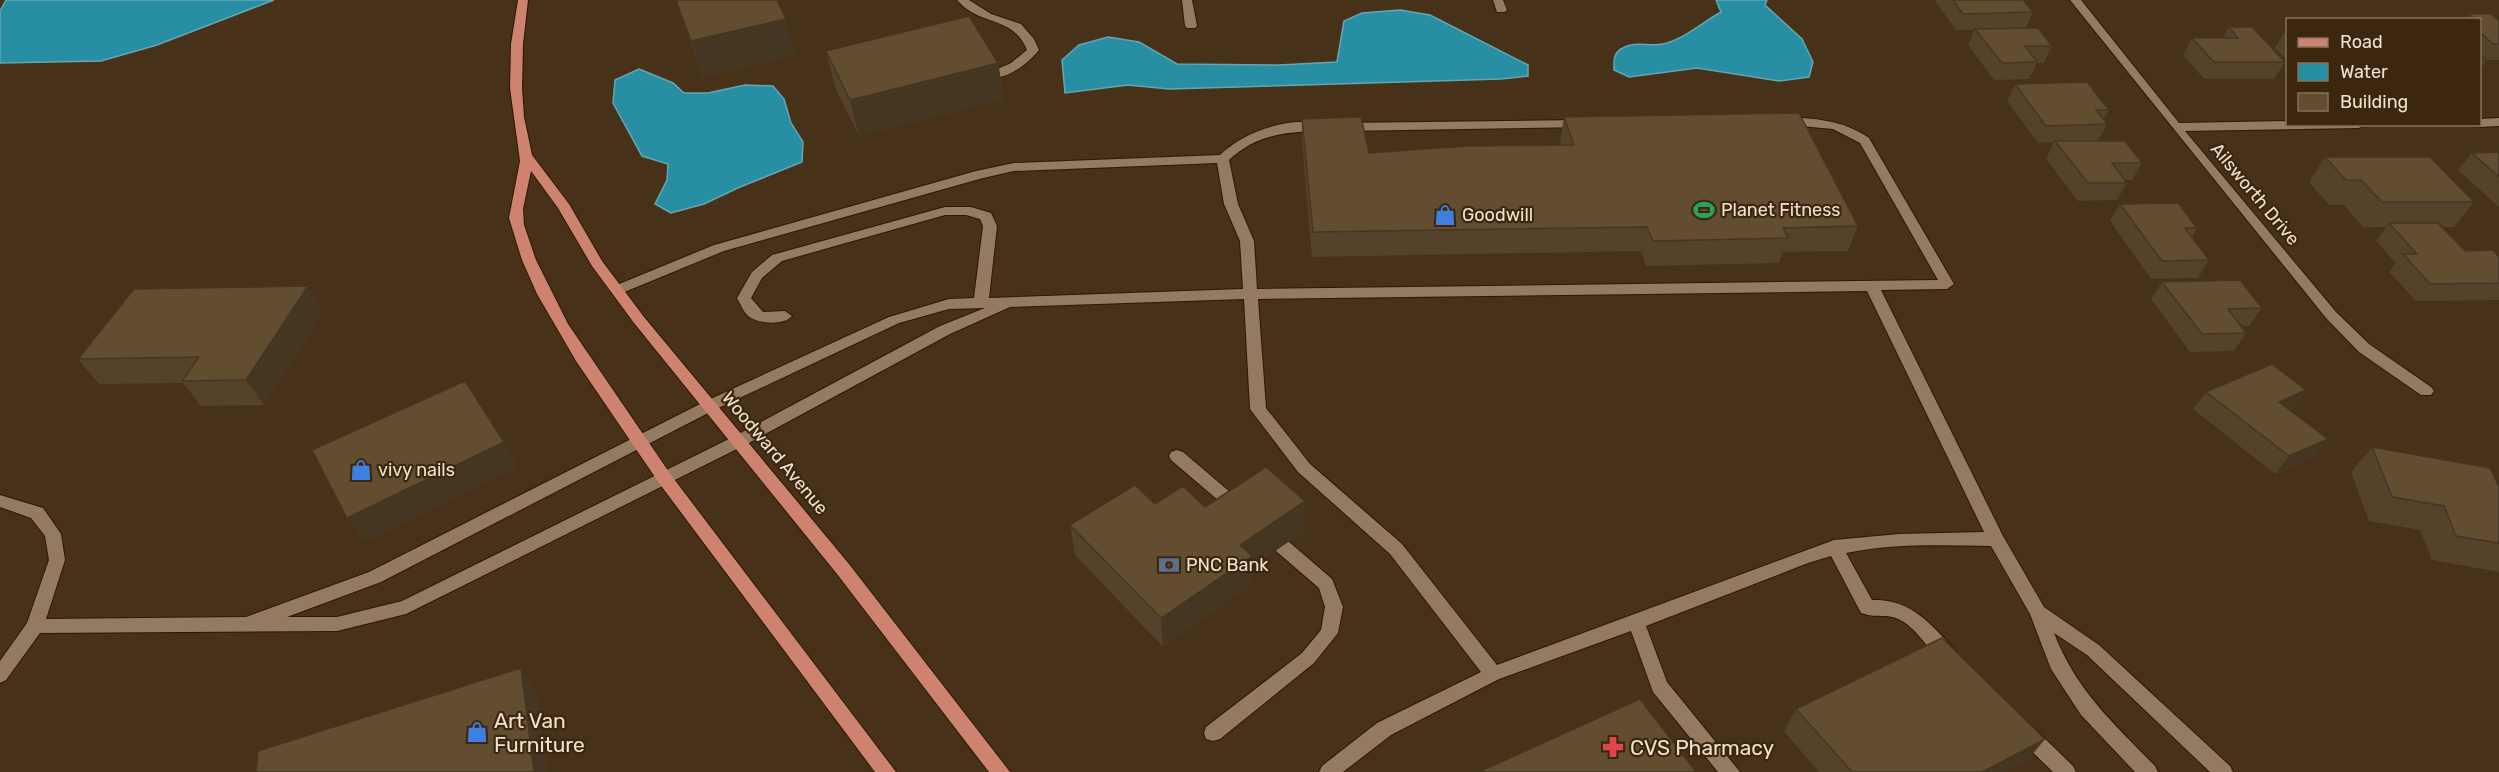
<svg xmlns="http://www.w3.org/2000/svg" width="2499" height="772" viewBox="0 0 2499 772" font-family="Rubik,sans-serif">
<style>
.water{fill:#288ea4;stroke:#64a7b2;stroke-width:1.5}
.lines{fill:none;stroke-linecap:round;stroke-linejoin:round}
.minor-casing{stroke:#2d1801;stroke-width:2}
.major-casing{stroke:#2d1801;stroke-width:2}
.minor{fill:#947a60;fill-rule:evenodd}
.major{fill:#ce8270;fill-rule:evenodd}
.wall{fill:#54422a}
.shaded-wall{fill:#453622}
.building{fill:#624d31;stroke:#453622;stroke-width:1.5}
.labels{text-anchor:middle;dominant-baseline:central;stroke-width:4.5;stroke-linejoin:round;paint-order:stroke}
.street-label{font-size:18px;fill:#f0e1d3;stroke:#3c270e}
.poi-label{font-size:18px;fill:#f0e1d3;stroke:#3c270e;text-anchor:start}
.near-poi-label{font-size:21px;fill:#f0e1d3;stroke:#3c270e;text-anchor:start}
</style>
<rect width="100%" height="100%" fill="#473118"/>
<!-- water -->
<path class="water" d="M6,0H274L157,45L101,61L0,63V11Z
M1716,0H1767L1765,5L1802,39L1813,62L1809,77L1779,81L1697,68L1629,77L1614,70C1614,61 1613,54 1621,49C1635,40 1648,47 1663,44C1683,40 1703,22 1721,12Z
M1400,10L1430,15L1528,65V76L1501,79L1169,89L1128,85L1065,93L1062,60L1079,45L1108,37L1139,42L1177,64L1279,65L1337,62L1344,21L1362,13Z
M639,69L673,83L684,93H708L745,85L773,86L784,99L791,123L803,142L802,162L740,187L704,204L671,213L655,204L667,180L668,164L642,156L613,103L615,80Z"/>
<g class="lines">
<defs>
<path id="minor" d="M957,0H969L991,14L1021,24L1034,39L1039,50C1028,64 1006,81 988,77V73L1011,63L1027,50C1013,15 980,27 957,0Z
M1182,0H1192L1197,26L1195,28H1187L1185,26Z
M1493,0H1503L1507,10L1505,12H1497Z
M2070,0H2081L2179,123L2288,121V124H2365L2359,128L2185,131L2336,312L2369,344L2431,387L2434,391L2431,395H2421L2359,352L2326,318Z
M1783,117C1814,118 1843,120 1869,138L1954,284L1947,289L1881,290L2003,536L2044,607L2099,645L2230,766L2233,772H2210L2087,655L2054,633C2076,690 2113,723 2155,766L2158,772H2135L2081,715L2051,669L2030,614L1991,546C1943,545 1893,543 1846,553L1872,600C1910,598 1931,624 1955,650L1958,655L1955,660C1938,666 1922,636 1909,626C1891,610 1880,620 1861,613L1831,556L1808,563L1646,626L1667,682L1740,772H1718L1653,692L1631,631L1499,679L1391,735L1343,772H1319L1322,766L1377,723L1481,672L1390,554L1298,472L1253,413L1250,409L1244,299L1010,307L950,334L745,445L406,614L337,631L40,633L6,680L0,683V661L27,623L49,560L45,536L31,518L0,507V495L43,508L61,534L65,560L46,619L246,617L369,572L704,402L889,317L949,299L974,298L983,226L980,219L966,215H945L782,261L762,278L751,298L763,312L785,311L792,316C785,325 761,324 751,318C744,314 741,305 737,298L752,272L772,255L945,207H971L991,213L997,226L989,298L1243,289L1240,241L1224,204L1217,163L1014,171L983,178L724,251L622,293L617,295L610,290L612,287L714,245L976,171L1014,163L1220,155C1245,131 1290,116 1325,124L1327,127L1325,130L1321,131C1286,132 1256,134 1229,160L1238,204L1254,241L1257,289L1938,280L1860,143L1833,129L1779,124L1777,121ZM1867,291L1984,532L1899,534L1834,540L1497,665L1402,544L1310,464L1266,408L1258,299ZM985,308L940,326L733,437L402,601L337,617H287L381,582L714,410L899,323L949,309Z
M2499,118V126L2480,127L2475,124H2480V119Z
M1582,120L1588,124L1586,127L1345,131L1339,127L1345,123Z
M1177,450L1183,452L1244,504L1246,508L1244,512L1238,514L1232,512L1171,460L1169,456L1171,452Z
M1282,539L1288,541L1332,579L1343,607L1338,633L1314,663L1220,739L1213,741L1206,739L1204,733L1206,727L1302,653L1321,630L1325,607L1319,588L1276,551L1274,546L1276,541Z
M2025,724L2032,726L2073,766L2076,772H2053L2018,738L2016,732L2018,726Z"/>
<path id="major" d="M518,0H528L523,44L522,88L524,117L532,155L569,204L602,261L644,317L849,564L1010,772H989L837,574L634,323L592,266L558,208L531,171L523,209L524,225L536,260L568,324L671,475L896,772H875L659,483L576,361L537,294L522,260L509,218L520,161L510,88L511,44Z"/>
</defs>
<!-- minor casing -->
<use href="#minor" class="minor-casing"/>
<!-- major casing -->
<use href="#major" class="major-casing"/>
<!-- minor -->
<use href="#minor" class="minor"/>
<!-- major -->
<use href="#major" class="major"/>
</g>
<!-- wall -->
<path class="wall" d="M675,0H777L796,55L703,77Z
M1935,0H2023L2033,12L2026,28L2052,46L2044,63H2037L2029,79L1994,80L1968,45L1974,30H1956L1935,1Z
M2469,14L2499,21V60H2486L2480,70V20H2466Z
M2229,27L2285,62L2274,79H2204L2183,55L2192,38H2223Z
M2285,31H2288V61L2275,48Z
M826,51L998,63L1004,99L859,136L835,87Z
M2015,84L2109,110L2103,120L2107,124L2098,141L2142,163L2132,180H2125L2127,183L2117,200L2078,201L2046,159L2054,142L2038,143L2007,101Z
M1564,117L1858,226L1848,251L1783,252L1779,263L1646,266L1641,251L1312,257L1302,143V119L1369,153L1561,145L1560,141Z
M2499,152V207L2458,170L2472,153Z
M2325,157L2474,202L2454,227H2442L2465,251L2499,257V300L2416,301L2389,272L2396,263L2376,241L2386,227H2363L2344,205H2329L2309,182Z
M2120,204L2197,228L2192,237L2209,260L2198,278L2151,279L2110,221Z
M2162,282L2262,308L2249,326H2241L2246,333L2234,351L2190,352L2151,299Z
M324,311L264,405L201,406L183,383L99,384L78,359Z
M2306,390L2293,408L2288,410L2313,457L2275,474L2193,409L2206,392Z
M2372,447L2499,487V572L2432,560L2420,530L2369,521L2351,472Z
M1155,504L1205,507L1304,531L1252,567L1251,585L1163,647L1075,555L1070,525Z
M1796,709L2027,761L2006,772H1819L1784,731Z"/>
<!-- shaded-wall -->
<path class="shaded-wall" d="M786,19L796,55L703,77L691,41Z
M998,63L1004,99L859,136L850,100Z
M308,286L324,311L264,405L246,380Z
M2306,390L2293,408L2265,420L2279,402Z
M2328,439L2313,457L2275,474L2289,456Z
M504,442L518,467L365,542L347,518Z
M1305,501L1304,531L1252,567L1251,585L1163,647L1161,618L1240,545Z
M521,668L537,691L547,772H534Z
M2045,739L2027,761L2006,772H1982Z"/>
<!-- building -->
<path class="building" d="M676,0H777L786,19L691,41Z
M1953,0H2023L2033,12L1963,14Z
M2469,14H2491L2499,21V44H2493L2480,32V24H2481L2480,23V20H2476Z
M969,16L998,63L850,100L826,51Z
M2348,18L2349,20L2310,19Z
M2229,27H2252L2285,62H2214L2192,38H2238Z
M2038,28L2052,46H2025L2037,62L2002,63L1975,29Z
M2480,55L2486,60H2480Z
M2087,82L2109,110H2096L2107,124L2046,126L2015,84Z
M1799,113L1858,226L1783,228L1788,238L1653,241L1647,227L1313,232L1302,119L1361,117L1369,153L1468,146L1574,145L1564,117Z
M2055,141H2125L2142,163H2112L2127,183H2088Z
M2499,152V177L2472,153Z
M2325,157H2430L2474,202H2382L2361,180H2346Z
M2178,203L2197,228H2185L2209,260L2162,261L2120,204Z
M2389,223H2438L2465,251L2493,250L2499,257V283L2430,284L2403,254H2417Z
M2240,280L2262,308L2228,309L2246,333L2202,334L2162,282Z
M308,286L246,380L182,381L199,357L78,359L134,289Z
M2272,364L2306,390L2279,402L2328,439L2289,456L2206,392Z
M465,381L504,442L347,518L312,450Z
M2372,447L2490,468L2499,487V543L2456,536L2444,506L2392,497Z
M1266,467L1305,501L1240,545L1252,556L1161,618L1070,525L1135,485L1155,504L1183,486L1205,507Z
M1942,638L2045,739L1982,772H1852L1796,709Z
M521,668L534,772H256L258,751Z
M1640,699L1696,772H1479Z"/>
<!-- icons -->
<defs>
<symbol id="stadium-bare" viewBox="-9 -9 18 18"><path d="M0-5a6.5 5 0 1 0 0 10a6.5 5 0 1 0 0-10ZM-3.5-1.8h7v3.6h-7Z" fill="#2e9e5b" stroke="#3c270e" stroke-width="2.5" paint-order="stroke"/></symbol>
<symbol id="shop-bare" viewBox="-9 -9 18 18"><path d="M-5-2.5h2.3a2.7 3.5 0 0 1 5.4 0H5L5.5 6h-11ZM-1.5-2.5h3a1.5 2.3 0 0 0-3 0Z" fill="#3f7fe0" stroke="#3c270e" stroke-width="2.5" paint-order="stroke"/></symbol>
<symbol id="bank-bare" viewBox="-9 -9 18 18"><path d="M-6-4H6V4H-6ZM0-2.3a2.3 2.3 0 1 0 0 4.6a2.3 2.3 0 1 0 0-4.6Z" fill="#5c6f8a" stroke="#3c270e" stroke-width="2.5" paint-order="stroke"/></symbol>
<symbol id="pharmacy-bare" viewBox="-9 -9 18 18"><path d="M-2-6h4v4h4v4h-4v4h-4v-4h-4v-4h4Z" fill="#e0444e" stroke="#3c270e" stroke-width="2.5" paint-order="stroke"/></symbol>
</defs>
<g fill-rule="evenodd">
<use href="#stadium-bare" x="1689" y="195" width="30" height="30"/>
<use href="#shop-bare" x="1430" y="200" width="30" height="30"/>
<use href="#shop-bare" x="346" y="455" width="30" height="30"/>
<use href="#bank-bare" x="1154" y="550" width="30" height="30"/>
<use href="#shop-bare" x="462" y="717" width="30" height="30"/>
<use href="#pharmacy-bare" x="1598" y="732" width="30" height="30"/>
</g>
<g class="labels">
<!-- street labels -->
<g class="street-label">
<text transform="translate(2255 194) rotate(50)">Ailsworth Drive</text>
<text transform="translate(775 453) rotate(50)">Woodward Avenue</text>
</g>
<!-- poi labels -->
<g class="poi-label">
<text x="1721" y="210">Planet Fitness</text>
<text x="1462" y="215">Goodwill</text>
<text x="378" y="470">vivy nails</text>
<text x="1186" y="565">PNC Bank</text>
</g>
<!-- near-poi labels -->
<g class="near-poi-label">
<text x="494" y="720">Art Van<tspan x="494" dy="24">Furniture</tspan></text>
<text x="1630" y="747">CVS Pharmacy</text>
</g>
</g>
<!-- legend -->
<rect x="2286" y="18" width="195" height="108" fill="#3c270e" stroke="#84715d" stroke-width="1.5"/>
<rect x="2298" y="38" width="30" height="9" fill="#ce8270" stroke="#84715d" stroke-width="1.5"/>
<text x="2340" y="48" font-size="18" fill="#f0e1d3">Road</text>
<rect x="2298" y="63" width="30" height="18" fill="#288ea4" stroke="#84715d" stroke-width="1.5"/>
<text x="2340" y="78" font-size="18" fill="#f0e1d3">Water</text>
<rect x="2298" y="93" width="30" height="18" fill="#624d31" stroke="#84715d" stroke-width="1.5"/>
<text x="2340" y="108" font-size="18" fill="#f0e1d3">Building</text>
</svg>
